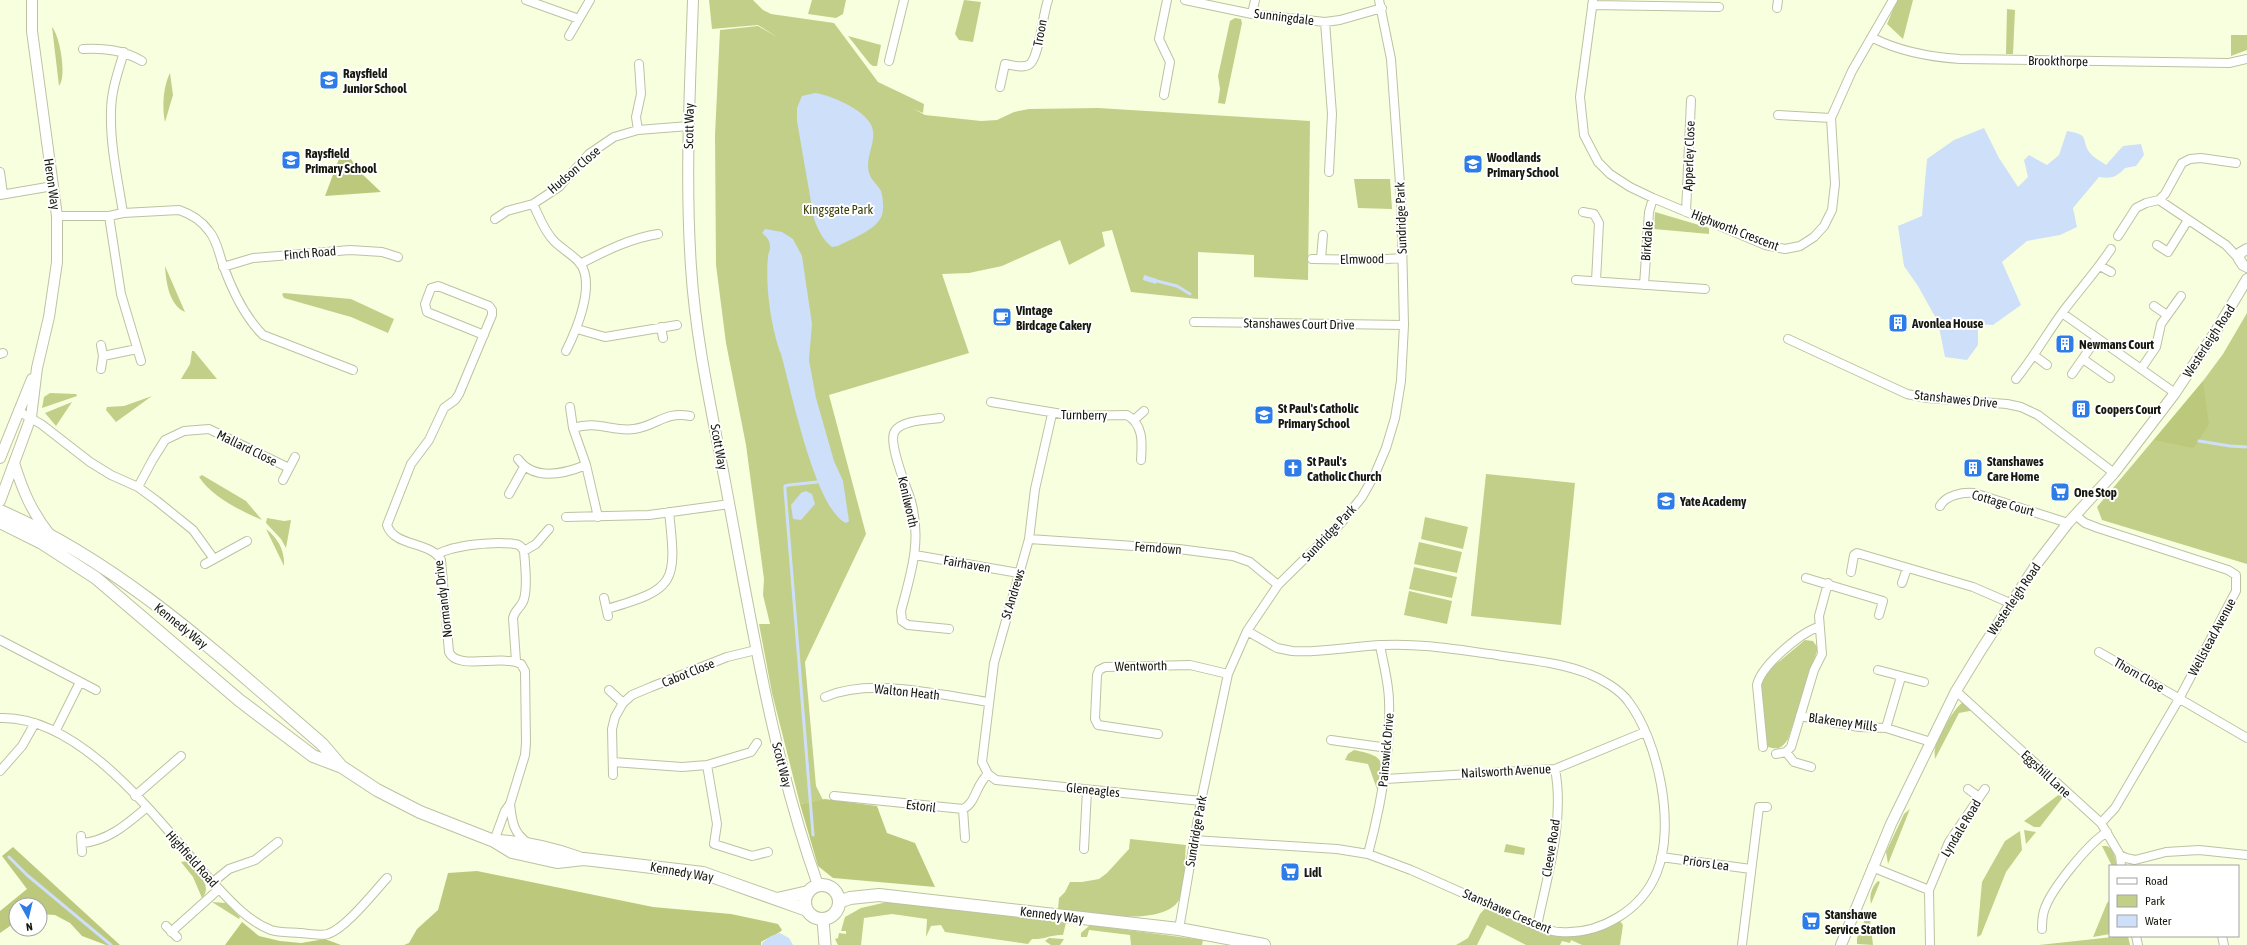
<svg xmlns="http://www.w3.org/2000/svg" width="2247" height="945" viewBox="0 0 2247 945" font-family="'Asap Condensed',sans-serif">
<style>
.green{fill:#c2cf88}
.forest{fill:#bcc97c}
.water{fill:#cddff9}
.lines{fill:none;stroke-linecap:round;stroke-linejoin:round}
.stream{stroke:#cddff9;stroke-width:3}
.minor-casing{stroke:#bcc2a2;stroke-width:10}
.tertiary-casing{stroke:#bcc2a2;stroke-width:12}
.secondary-casing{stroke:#bcc2a2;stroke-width:13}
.primary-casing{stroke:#bcc2a2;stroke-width:14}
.minor{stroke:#fff;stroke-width:8}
.tertiary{stroke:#fff;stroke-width:10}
.secondary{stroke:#fff;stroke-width:11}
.primary{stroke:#fff;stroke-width:12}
.labels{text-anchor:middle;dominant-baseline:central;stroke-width:4;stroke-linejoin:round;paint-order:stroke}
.street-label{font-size:13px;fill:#17190e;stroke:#fff}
.poi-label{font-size:13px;font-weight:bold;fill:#17190e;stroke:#fff;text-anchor:start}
.park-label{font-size:13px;fill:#3a4104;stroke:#fff}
</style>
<rect width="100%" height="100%" fill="#f8ffde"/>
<!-- green -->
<path class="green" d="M709,0H753L763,10L771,14L834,23L878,82L924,104L923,113L914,109L925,115L981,121L997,120L1014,112L1029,109L1098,108L1310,121L1308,280L1254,277V255L1198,252V299L1131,292L1112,230L1102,232L1105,246L1069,265L1060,240L1002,266L969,273L942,274L969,353L829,395L866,534L805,662L816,786L823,800L800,804L772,693L759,624H770L763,595L764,579L746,445L726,343L716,265L715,135L720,30L758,26L779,38L758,25L712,29Z
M812,0H846L843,14L836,18L808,14Z
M964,0L981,2L973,42L959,40L955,34Z
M1897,0H1913L1903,39L1887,24Z
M2007,9L2015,10L2013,54H2006Z
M1235,18L1241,19L1242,23L1225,104L1218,103L1220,89L1218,76L1230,21Z
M52,27C60,36 67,76 59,86Z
M2231,35H2247V50L2231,56Z
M848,36L881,45L877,66H873L870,64Z
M170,73L173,95L165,122C162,107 163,87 170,73Z
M1354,179H1390L1392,209L1358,208Z
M1655,212L1709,228V234L1654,229Z
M165,266L185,312C169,305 166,282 165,266Z
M284,293L351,299L394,319L388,333L351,317L284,298L282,294Z
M2247,313V564L2102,520L2097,507L2203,381L2223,354Z
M192,351H194L217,379H181L190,364Z
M50,393L76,394L77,396L42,408L44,397Z
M152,396L116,422L106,410L107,407L124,406Z
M72,402L56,426L45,413Z
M1486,474L1575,483L1561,625L1471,616Z
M202,475L246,501L262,520C241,511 212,497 199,477Z
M1425,517L1468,527L1463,549L1421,539Z
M267,518L284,521L291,520L286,548L281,539L266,523Z
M266,529C278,538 285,551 284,566Z
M1419,542L1462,552L1457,573L1414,564Z
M1414,567L1457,577L1452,598L1409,589Z
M1409,591L1452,601L1447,624L1404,615Z
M1805,640L1813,641L1818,648L1788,739C1782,748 1779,750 1768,747L1765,739L1760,683L1769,670Z
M1963,702L1975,710L1959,713L1935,759C1935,756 1934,752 1935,749C1937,738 1954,708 1963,702Z
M1354,750C1388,757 1383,761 1378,792L1368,764L1345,760L1348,754Z
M2061,793L2064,796L2040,827H2034L2024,821Z
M1910,809L1888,864L1886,852L1904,814Z
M2024,830L2036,832L2026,844Z
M2020,831L2022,850L2006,872L1981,935L1977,937L1982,882L2005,841Z
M1130,839L1186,845C1184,862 1187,885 1179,900C1163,928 1085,913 1058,909L1059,898L1065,892L1070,882H1082L1099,879L1107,873L1129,849Z
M1506,844L1525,848L1524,855L1504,852Z
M2102,846H2107L2113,850L2117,866H2112Z
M187,861C196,871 214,885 202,898L193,877L181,862Z
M1878,881L1880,882L1871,904C1869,895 1872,887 1878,881Z
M2110,900V934L2093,937L2107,903Z
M212,902L226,903L240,917L239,919Z
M887,902L1066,923L1063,935C1052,934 1043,940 1032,939L1028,944L945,932L941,925L931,926L926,937L927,919L892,914L864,918L861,945H838L835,939L838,938L839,933L846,934V931H841L845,917L861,908Z
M1488,905L1563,935C1583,938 1603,931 1620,921L1623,925L1620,945H1582L1571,940L1570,943L1562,941L1560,945H1526L1487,925L1477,945H1456L1468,938L1480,914Z
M1869,910L1873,945L1857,944V938Z
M1090,925L1203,940L1202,945H1131L1130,935L1089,930L1087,937H1081V933Z
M2122,936H2128L2130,945H2039Z
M1049,938L1064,939L1060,945H1051L1045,941Z"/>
<!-- forest -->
<path class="forest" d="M343,148L360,172L381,192L325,196Z
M2203,381L2209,424L2199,441L2193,448L2154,440Z
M825,799L877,806L887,833L915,843L935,887L833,878L818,866L800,804Z
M13,847L120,945H106L82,936L70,923L55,915L40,914V905H16V922L0,933V911L27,889L2,856Z
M477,871L653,907L731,914L778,924L782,930C779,934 767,938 761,942V945H404L409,943L417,929L438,910L448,873Z
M242,922L259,936L280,941L301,943L325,939L341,945H225Z"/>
<!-- water -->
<path class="water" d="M815,93C832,95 872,113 873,131C875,145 865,158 869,173C871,180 878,185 881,191C883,197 884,209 882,215C877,230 851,239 838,246L832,247C823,240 818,230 814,219L797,121V108L802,96Z
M1984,128L1999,158L2018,187L2028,177L2024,160L2029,155L2047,165L2059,155L2067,131C2092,135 2080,140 2090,153C2094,158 2101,161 2106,165L2123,146L2141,144L2144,155L2136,166L2125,168C2117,177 2111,179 2099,177L2073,208L2077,227L2060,235L2027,241L2002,262L2021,305L1993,325L1978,324V345L1967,360L1945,357L1938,322L1918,286L1904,266L1898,226L1922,216L1927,159L1954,140Z
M765,229L782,232L793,239L802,256L812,324L809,360L816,398L834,461L843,481L849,521L846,523C815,509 791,389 781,354C771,328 765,285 768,257C768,254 770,251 770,248C770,240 767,237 762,233Z
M1144,275L1157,279L1156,284L1143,280Z
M806,491L812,494L815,504L801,520L793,519L791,505L801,493Z
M780,933L789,938L793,945H762V943L771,936Z"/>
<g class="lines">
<!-- stream -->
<path class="stream" d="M1157,281L1177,286L1190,294
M2199,441L2230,446L2247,447
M813,835L785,490V486L789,485L817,482
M9,857L27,875L111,945"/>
<defs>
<path id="minor" d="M526,0L579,19
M1185,0L1252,14L1325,22L1340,20L1382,8
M1593,0L1580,97L1584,135L1598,162L1610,174L1630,187L1653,198L1765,245L1785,249L1800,246L1814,237L1824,226L1832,210L1835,184L1831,118L1852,71L1893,0
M1592,5L1719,7
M1777,8L1778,0
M1252,14L1255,0
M1325,22L1332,114L1329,172
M569,36L590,0
M1873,38C1901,52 1929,57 1960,59L2229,63L2247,59
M83,49C105,48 123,50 142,61
M889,61L904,0
M1000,87L1005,64C1012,65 1023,69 1030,64C1039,57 1043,13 1048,0
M1164,95L1170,62L1159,39L1167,0
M1778,115L1831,118
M638,130L636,117L641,94L639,64
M0,172L3,194
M0,195L53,186
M2159,200L2226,245L2239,259
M533,204C539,216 544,231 554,241C562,249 573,255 580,263C596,285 576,331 566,351
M1583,212L1594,214L1599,223L1596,281
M1686,212L1691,100
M123,213C118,180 110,146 111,112C111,91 118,72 124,52
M57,216H109L123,213L179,210C191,214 201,220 209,231C217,240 219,254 223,265C232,290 245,317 263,335L353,370
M109,216L121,294L141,361
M495,219L507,211L533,204L559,187L589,154L614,137L638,130L689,126
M2118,236L2136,208L2146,203L2159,200L2165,194L2182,163L2190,159L2201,158L2236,163
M2157,245L2168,252L2188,220
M1312,259L1372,260L1402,258
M1321,259L1323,235
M580,264C605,251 631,238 658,234
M2100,266L2111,272
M223,267L253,258L350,250L382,252L398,257
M1576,280L1705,289
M1644,285L1649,212L1653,198
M2154,306L2167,315
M2062,313L2175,393
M1194,322L1404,325
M661,327L663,338
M577,329L605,337L677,325
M484,335L427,312L425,304L431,288L438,286L489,306L492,310V315L459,394L455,400L444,408L429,440L411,464L387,525C394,547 430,541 441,560L449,652C457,671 501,654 521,664L525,671L526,743L525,755L510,804L505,811L494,841
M1788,339L1907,394L1927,398L2007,404L2021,407L2038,415L2114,473
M101,345L103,356
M0,354L3,353
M2035,356L2047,365
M2083,359L2110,378
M101,369L103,356L137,349
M2141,369L2156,347L2161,324L2181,296
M2072,374L2097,338
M2016,379C2033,358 2046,335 2062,313C2078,291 2096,272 2111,249
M991,402L1074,416L1127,415C1144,425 1142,443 1141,460
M570,407L573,428L586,465L598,517
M18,411L41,424L90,462L111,475L138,487L157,501L193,530L214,559
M940,418C928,420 902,420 895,431C887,442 907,488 911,501C922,541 911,573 901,611L902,621L908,625L949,629
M1134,420L1144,411
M573,428C598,420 612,432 634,429C657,426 664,411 690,416
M518,459C534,481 564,474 586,465
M283,480L295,457
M138,487L153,459L165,440L184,431L209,429L289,468
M509,494L524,467
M1940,506C1946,495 1963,492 1974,493L2068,523
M2075,515L2085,523L2098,528L2228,570L2236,575V591L2179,699L2115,808L2101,823
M566,517L649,515L730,504
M1029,539L1179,549L1233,556L1250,562L1278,585
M524,551L536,544L549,529
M438,554C454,545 496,541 514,544C519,544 522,547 524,551C525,565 528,585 524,599C522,607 515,609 513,618L516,661
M915,555L1019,573
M205,564L247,541
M1851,572L1854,555L1857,553L1973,587L2010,603
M1806,578L1883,601L1879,615
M1902,583L1907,568
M604,598L608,616
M607,609C676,589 677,583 669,512
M0,640L96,690
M2099,652L2247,738
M1878,670L1924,682
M609,690L623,703
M1956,691L2101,823L2120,855L2121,866
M825,697C872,677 940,695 989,702
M1800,716L1859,727L1886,728L1931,742
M0,718C81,715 158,820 207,876C226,896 245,920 271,930C280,933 292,932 301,933C310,934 320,936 328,934C346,928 374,892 387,878
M1886,728L1901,677
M56,730L80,682
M1158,734L1098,725L1095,719L1097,675L1099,670L1105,667L1190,665L1228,674
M1331,740L1388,748
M1763,747L1757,685C1761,666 1799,634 1818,627
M1786,752L1794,762L1811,767
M1776,754L1786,752L1791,747L1814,670L1822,654L1819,616L1828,583
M613,762L682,767L707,765L751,752L757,743
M707,765L717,824L714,844L752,856L768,852
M0,771L22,746L35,723
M988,774L982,762L994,663L1029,539L1035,489L1052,414
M988,774L996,780L1201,801
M613,775L612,729L615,717L623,703L632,695L651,687L727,657L756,650
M1385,779L1555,769L1645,732
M1968,789L1979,797
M135,796L181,756
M834,796L963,809C976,803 975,786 988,774
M510,804C512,821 513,833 528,843
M963,809L965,838
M81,836L82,852
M1194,840L1337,849L1368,854L1411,870L1537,926C1544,928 1552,932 1560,932C1600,935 1642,910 1657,872C1676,825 1658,740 1628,701C1620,690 1602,679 1589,674C1560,662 1527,660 1497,655C1459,650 1421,643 1383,645C1352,646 1322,653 1292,651L1277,648L1247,631
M82,843C108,841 127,824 146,808
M1084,849L1087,790
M1368,854C1381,805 1391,754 1389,702C1389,683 1383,663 1380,645
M2120,855L2126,858L2135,860L2166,852L2199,850L2247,855
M1661,857L1751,869
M1872,867L1929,890
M213,882L229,869L255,860L278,842
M166,926L177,937
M1537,926C1547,876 1565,821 1555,769
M1179,929L1201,801L1228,674L1247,631L1278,585L1341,523L1362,497L1375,474L1386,448L1395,418L1401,381L1404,325L1401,198L1391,59L1379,0
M2042,929C2042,924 2042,917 2044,911C2050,890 2089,843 2107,832
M171,932L219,889
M2136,936L2138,945
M2222,936L2224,945
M1742,945L1759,807H1767
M1930,945L1929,890L1949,842L1985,789"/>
<path id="tertiary" d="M693,0C690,89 685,178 691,267C696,346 715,425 729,503C753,632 774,762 818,885
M2247,249L2240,253L2239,259L2243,265L2247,267
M0,458L32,379
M14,463C23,491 31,511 50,535
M0,501L31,417L37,368L49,317L57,262V216L32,31V0
M1841,945L1891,824L1956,691L1981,650L2038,562L2068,523L2114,473L2175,393L2216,331L2247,279"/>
<path id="secondary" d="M823,919L825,945"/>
<path id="primary" d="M0,511C123,564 222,658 322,744L340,765
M0,522L42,543L96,578L239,700L313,756L342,767L377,790L420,812L494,841L512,852L557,862L584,859L703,873L807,910
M495,841C524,842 552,848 579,858
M805 902a17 17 0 1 1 34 0a17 17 0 1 1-34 0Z
M777,899L808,892
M839,902L850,898L879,895L1179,929L1264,945"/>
</defs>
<!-- minor casing -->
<use href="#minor" class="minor-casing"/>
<!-- tertiary casing -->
<use href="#tertiary" class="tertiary-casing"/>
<!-- secondary casing -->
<use href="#secondary" class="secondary-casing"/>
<!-- primary casing -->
<use href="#primary" class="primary-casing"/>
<!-- minor -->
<use href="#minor" class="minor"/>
<!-- tertiary -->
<use href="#tertiary" class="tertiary"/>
<!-- secondary -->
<use href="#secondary" class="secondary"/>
<!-- primary -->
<use href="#primary" class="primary"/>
</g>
<!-- icons -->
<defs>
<symbol id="school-square" viewBox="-11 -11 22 22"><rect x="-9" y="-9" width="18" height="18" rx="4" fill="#2e7ce8" stroke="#fff"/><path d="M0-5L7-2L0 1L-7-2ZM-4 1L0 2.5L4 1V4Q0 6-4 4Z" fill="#fff"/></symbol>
<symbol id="cafe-square" viewBox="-11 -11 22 22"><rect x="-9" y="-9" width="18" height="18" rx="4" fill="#2e7ce8" stroke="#fff"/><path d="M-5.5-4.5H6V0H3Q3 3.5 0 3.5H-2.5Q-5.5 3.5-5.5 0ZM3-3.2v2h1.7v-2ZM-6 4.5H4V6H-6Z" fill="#fff"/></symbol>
<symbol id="building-square" viewBox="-11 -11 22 22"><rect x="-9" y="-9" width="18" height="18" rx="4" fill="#2e7ce8" stroke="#fff"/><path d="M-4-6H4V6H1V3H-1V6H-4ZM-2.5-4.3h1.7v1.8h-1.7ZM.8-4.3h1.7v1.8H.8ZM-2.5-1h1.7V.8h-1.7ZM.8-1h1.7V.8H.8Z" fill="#fff"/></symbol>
<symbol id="church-square" viewBox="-11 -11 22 22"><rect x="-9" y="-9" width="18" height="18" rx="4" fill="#2e7ce8" stroke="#fff"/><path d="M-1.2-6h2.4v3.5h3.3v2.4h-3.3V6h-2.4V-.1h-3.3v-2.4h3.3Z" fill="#fff"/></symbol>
<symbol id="supermarket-square" viewBox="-11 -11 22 22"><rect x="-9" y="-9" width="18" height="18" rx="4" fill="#2e7ce8" stroke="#fff"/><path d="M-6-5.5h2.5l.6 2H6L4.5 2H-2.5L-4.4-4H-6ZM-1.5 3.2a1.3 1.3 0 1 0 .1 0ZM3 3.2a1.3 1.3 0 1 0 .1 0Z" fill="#fff"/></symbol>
</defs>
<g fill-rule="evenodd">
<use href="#school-square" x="318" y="69" width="22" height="22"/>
<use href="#school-square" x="280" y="149" width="22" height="22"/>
<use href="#school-square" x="1462" y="153" width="22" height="22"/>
<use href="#cafe-square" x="991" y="306" width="22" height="22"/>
<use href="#building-square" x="1887" y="312" width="22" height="22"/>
<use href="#building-square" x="2054" y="333" width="22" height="22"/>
<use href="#building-square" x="2070" y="398" width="22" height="22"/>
<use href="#school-square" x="1253" y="404" width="22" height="22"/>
<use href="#church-square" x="1282" y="457" width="22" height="22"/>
<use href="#building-square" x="1962" y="457" width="22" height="22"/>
<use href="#supermarket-square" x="2049" y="481" width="22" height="22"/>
<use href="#school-square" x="1655" y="490" width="22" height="22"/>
<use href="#supermarket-square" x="1279" y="861" width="22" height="22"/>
<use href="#supermarket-square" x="1800" y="910" width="22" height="22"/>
</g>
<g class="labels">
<!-- street labels -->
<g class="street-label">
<text transform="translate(1284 17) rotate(7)">Sunningdale</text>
<text transform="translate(1040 33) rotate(-80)">Troon</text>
<text transform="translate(2058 61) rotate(1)">Brookthorpe</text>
<text transform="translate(689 126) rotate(-89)">Scott Way</text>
<text transform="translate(1689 156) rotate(-88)">Apperley Close</text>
<text transform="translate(574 170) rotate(-41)">Hudson Close</text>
<text transform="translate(52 184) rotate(82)">Heron Way</text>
<text transform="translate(1401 218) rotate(-92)">Sundridge Park</text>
<text transform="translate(1735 230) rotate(21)">Highworth Crescent</text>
<text transform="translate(1647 241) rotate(-86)">Birkdale</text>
<text transform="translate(310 253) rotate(-5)">Finch Road</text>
<text transform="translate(1362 259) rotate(-1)">Elmwood</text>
<text transform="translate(1299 324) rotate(1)">Stanshawes Court Drive</text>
<text transform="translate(2209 341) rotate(-57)">Westerleigh Road</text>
<text transform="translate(1956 399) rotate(6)">Stanshawes Drive</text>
<text transform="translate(1084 415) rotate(1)">Turnberry</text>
<text transform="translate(719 447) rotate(80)">Scott Way</text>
<text transform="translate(247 448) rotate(26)">Mallard Close</text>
<text transform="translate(908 502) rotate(77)">Kenilworth</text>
<text transform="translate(2003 503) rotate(16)">Cottage Court</text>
<text transform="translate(1329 533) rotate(-47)">Sundridge Park</text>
<text transform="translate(1158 548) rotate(4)">Ferndown</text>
<text transform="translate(967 564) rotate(10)">Fairhaven</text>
<text transform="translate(1013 594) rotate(-73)">St Andrews</text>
<text transform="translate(443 599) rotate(-97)">Normandy Drive</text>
<text transform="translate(2014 599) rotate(-56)">Westerleigh Road</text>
<text transform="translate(181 626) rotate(39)">Kennedy Way</text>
<text transform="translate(2212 637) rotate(-62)">Wellstead Avenue</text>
<text transform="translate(1141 666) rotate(-1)">Wentworth</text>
<text transform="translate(688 673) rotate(-22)">Cabot Close</text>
<text transform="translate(2139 675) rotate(30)">Thorn Close</text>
<text transform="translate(907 692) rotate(6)">Walton Heath</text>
<text transform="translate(1843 722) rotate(8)">Blakeney Mills</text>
<text transform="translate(1386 750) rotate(-85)">Painswick Drive</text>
<text transform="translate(782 765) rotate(76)">Scott Way</text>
<text transform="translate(1506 771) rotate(-3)">Nailsworth Avenue</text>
<text transform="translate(2046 774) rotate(43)">Eggshill Lane</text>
<text transform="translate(1093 790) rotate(6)">Gleneagles</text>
<text transform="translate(921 806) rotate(7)">Estoril</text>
<text transform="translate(1961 828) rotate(-59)">Lyndale Road</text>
<text transform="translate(1196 831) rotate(-80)">Sundridge Park</text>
<text transform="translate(1551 848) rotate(-81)">Cleeve Road</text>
<text transform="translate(192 859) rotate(48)">Highfield Road</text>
<text transform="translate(1706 863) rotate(8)">Priors Lea</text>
<text transform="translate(682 872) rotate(10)">Kennedy Way</text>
<text transform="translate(1507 911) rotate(23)">Stanshawe Crescent</text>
<text transform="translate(1052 915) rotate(7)">Kennedy Way</text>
</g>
<!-- poi labels -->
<g class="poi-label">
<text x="343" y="73">Raysfield<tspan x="343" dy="15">Junior School</tspan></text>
<text x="305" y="153">Raysfield<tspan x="305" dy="15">Primary School</tspan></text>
<text x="1487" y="157">Woodlands<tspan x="1487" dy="15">Primary School</tspan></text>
<text x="1016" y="310">Vintage<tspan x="1016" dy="15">Birdcage Cakery</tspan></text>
<text x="1912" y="323">Avonlea House</text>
<text x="2079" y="344">Newmans Court</text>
<text x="1278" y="408">St Paul's Catholic<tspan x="1278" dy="15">Primary School</tspan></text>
<text x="2095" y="409">Coopers Court</text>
<text x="1307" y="461">St Paul's<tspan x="1307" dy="15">Catholic Church</tspan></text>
<text x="1987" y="461">Stanshawes<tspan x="1987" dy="15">Care Home</tspan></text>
<text x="2074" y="492">One Stop</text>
<text x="1680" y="501">Yate Academy</text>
<text x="1304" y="872">Lidl</text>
<text x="1825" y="914">Stanshawe<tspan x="1825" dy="15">Service Station</tspan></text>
</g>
<!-- park labels -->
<g class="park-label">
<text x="838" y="209">Kingsgate Park</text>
</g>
</g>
<!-- legend -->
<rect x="2109" y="865" width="130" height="72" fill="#ffffff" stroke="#a2a39f"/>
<rect x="2117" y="878" width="20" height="6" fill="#ffffff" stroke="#a2a39f"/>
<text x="2145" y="885" font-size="12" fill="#17190e">Road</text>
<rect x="2117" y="895" width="20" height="12" fill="#c2cf88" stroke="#a2a39f"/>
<text x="2145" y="905" font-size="12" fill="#17190e">Park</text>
<rect x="2117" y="915" width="20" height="12" fill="#cddff9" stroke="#a2a39f"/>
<text x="2145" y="925" font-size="12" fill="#17190e">Water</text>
<!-- north arrow -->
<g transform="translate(28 917) rotate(172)"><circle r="19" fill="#ffffff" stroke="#a2a39f"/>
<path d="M0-3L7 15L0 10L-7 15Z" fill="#2e7ce8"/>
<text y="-6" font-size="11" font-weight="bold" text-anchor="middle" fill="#17190e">N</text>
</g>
</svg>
